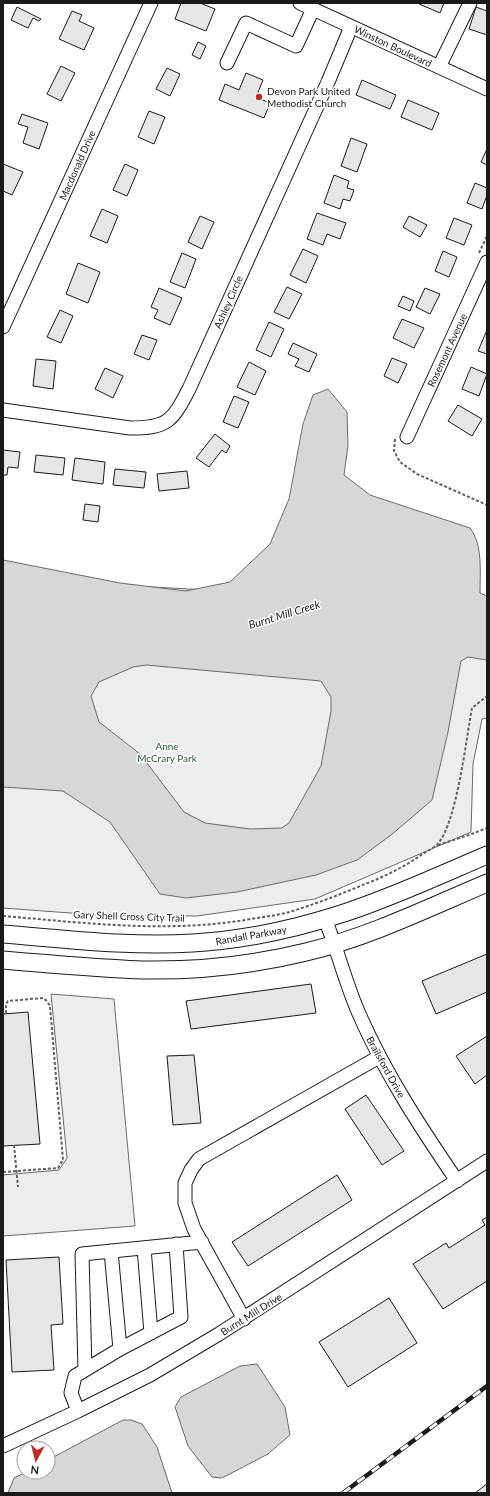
<svg xmlns="http://www.w3.org/2000/svg" width="490" height="1496" viewBox="0 0 490 1496" font-family="Lato,sans-serif">
<style>
.built{fill:#ededed;stroke:#6a6a6a}
.water{fill:#d7d7d7;stroke:#6a6a6a;fill-rule:evenodd}
.building{fill:#e6e6e6;stroke:#1a1a1a}
.lines{fill:none;stroke-linecap:round;stroke-linejoin:round}
.minor-casing{stroke:#1a1a1a;stroke-width:15}
.major-casing{stroke:#1a1a1a;stroke-width:19}
.path{stroke:#5f5f5f;stroke-width:2;stroke-dasharray:3 2;stroke-linecap:butt}
.minor{stroke:#fff;stroke-width:13}
.major{stroke:#fff;stroke-width:17}
.rail-casing{stroke:#1a1a1a;stroke-width:4.5}
.rail{stroke:#fff;stroke-width:3;stroke-dasharray:9;stroke-linecap:butt}
.poi-dot{fill:#c62828;stroke:#fff;stroke-width:1.5}
.labels{text-anchor:middle;dominant-baseline:central;stroke-width:3;stroke-linejoin:round;paint-order:stroke}
.street-label{font-size:10px;fill:#1a1a1a;stroke:#fff}
.poi-label{font-size:10px;fill:#1a1a1a;stroke:#fff;text-anchor:start}
.park-label{font-size:10px;fill:#2b5a34;stroke:#fff}
.water-label{font-size:11px;font-style:italic;fill:#1a1a1a;stroke:#fff}
</style>
<rect width="100%" height="100%" fill="#fff"/>
<!-- built -->
<path class="built" d="M3,579L487,605V718L482,719L473,764L471,832L315,899L197,916L97,915L3,908Z
M51,994L114,999L135,1226L3,1236V1175L59,1170L67,1158Z"/>
<!-- water -->
<path class="water" d="M328,389L347,412L348,446L344,475L370,495L470,528C483,545 480,572 480,593L487,596V660L468,657L461,661L448,732L432,800L391,835L357,860L316,875L237,892L186,898L160,894L110,822L63,791L3,787V560L120,583L186,591L230,582L270,544L289,499L303,424L313,395ZM146,665L321,681L331,697V711L321,766L289,823L282,828L250,829L205,823L184,812L140,754L99,722L91,696L99,682L133,667Z
M257,1364L285,1407L290,1435L268,1454L222,1478L212,1477L188,1446L175,1407L181,1397L240,1366Z
M123,1420H131L142,1424L157,1447L172,1493H8L14,1478L26,1472H48V1460Z"/>
<!-- building -->
<path class="building" d="M181,3H200L215,9L206,31L175,19Z
M417,3H444L440,13Z
M17,7L41,19L39,21L33,18L28,28L11,20Z
M476,7L487,11V35L469,29Z
M72,11L82,15L79,21L94,28L84,50L59,39Z
M198,42L206,46L200,59L192,55Z
M61,66L75,73L61,101L47,94Z
M167,68L180,74L170,96L156,89Z
M246,73L263,80L256,97L270,103L264,118L219,100L225,84L239,90Z
M362,80L396,95L390,109L356,95Z
M408,100L439,113L432,130L401,117Z
M149,111L165,117L154,144L138,137Z
M22,114L48,123L39,149L23,143L28,127L18,124Z
M351,138L367,144L357,172L341,166Z
M487,149V165L481,162Z
M3,164L23,172L12,195L3,191Z
M125,164L138,170L127,196L113,190Z
M334,175L349,181L347,188L354,190L350,201L343,199L340,209L324,203Z
M475,183L487,188V195L482,209L467,203Z
M102,209L118,216L107,243L90,236Z
M317,213L346,223L340,239L327,234L323,245L307,239Z
M200,216L214,222L202,249L188,242Z
M409,216L427,225L420,237L403,227Z
M454,218L472,225L464,245L446,238Z
M303,249L318,256L306,283L290,275Z
M443,251L457,257L449,277L435,271Z
M182,253L196,259L185,288L170,282Z
M78,263L100,272L88,303L66,294Z
M287,287L302,294L289,319L274,312Z
M159,288L182,298L170,325L154,318L158,310L151,307Z
M425,288L440,294L430,314L416,307Z
M403,296L414,301L410,311L398,306Z
M60,310L73,316L61,343L47,337Z
M402,319L424,328L414,348L393,338Z
M269,322L284,329L271,357L256,350Z
M487,330V354L478,351Z
M142,335L157,340L149,360L134,354Z
M293,343L317,354L309,372L295,366L299,359L288,354Z
M392,358L407,364L398,383L384,376Z
M36,359L56,361L53,389L33,386Z
M249,362L266,371L255,395L237,387Z
M471,367L487,374L479,396L462,389Z
M105,368L123,376L113,398L95,389Z
M234,396L249,402L238,428L223,422Z
M458,405L482,419L472,436L448,421Z
M215,434L230,446L226,453L222,450L209,467L196,458Z
M3,450L20,452L18,468L8,467L7,475H3Z
M36,455L65,458L63,475L34,472Z
M75,458L105,462L103,484L72,480Z
M115,469L146,472L144,488L113,485Z
M187,471L189,488L159,491L157,474Z
M85,504L100,506L98,522L83,520Z
M487,954V992L436,1014L422,981Z
M311,984L316,1013L191,1029L186,1001Z
M28,1012L40,1144L3,1146V1014Z
M487,1036V1075L475,1084L456,1056Z
M194,1055L201,1123L173,1125L167,1056Z
M366,1095L404,1151L382,1165L345,1109Z
M337,1175L352,1200L248,1266L232,1242Z
M487,1217V1281L443,1309L413,1264L446,1243L449,1248L485,1225L482,1220Z
M59,1257L63,1324L51,1325L54,1370L12,1372L6,1260Z
M389,1298L417,1343L348,1387L319,1342Z
M487,1484V1493H475Z"/>
<g class="lines">
<defs>
<path id="minor" d="M300,3L487,89
M227,63L246,23L296,46L313,9
M439,67L470,3
M3,327L151,3
M3,410L130,428C167,428 172,422 189,389L328,82L351,27
M407,437L487,262
M325,919C338,951 346,985 360,1016C386,1075 421,1128 457,1181
M144,1248L151,1333
M111,1251L120,1349
M244,1319L194,1229L185,1203V1183L191,1170L199,1159L379,1057
M85,1370L120,1349L181,1317L176,1244
M78,1411L71,1393L75,1376L85,1370L82,1254L202,1242
M3,1446L78,1411L150,1375L219,1334L487,1161"/>
<path id="major" d="M3,934C66,939 130,947 193,943C244,940 295,929 344,913C393,897 440,875 487,855
M3,960C49,964 95,968 142,970C196,971 253,965 306,952C369,937 428,908 487,883"/>
</defs>
<!-- minor casing -->
<use href="#minor" class="minor-casing"/>
<!-- major casing -->
<use href="#major" class="major-casing"/>
<!-- path -->
<path class="path" d="M479,253L487,236
M395,439L394,451L400,462L417,474L487,505
M438,845L469,835L487,828
M3,916C87,923 173,934 256,918C266,917 276,915 286,913C313,905 339,895 365,884C386,876 406,866 424,853C428,851 433,848 437,845C457,823 466,739 472,708L487,696
M14,1145L18,1187
M3,1172L58,1168L63,1160L50,1006L47,1001L43,998L8,1001L6,1004V1014"/>
<!-- minor -->
<use href="#minor" class="minor"/>
<!-- major -->
<use href="#major" class="major"/>
<defs>
<path id="rail" d="M343,1493L487,1386"/>
</defs>
<!-- rail casing -->
<use href="#rail" class="rail-casing"/>
<!-- rail -->
<use href="#rail" class="rail"/>
</g>
<!-- markers -->
<circle class="poi-dot" cx="259" cy="97" r="4"/>
<g class="labels">
<!-- street labels -->
<g class="street-label">
<text transform="translate(393 46) rotate(25)">Winston Boulevard</text>
<text transform="translate(77 165) rotate(-66)">Macdonald Drive</text>
<text transform="translate(228 302) rotate(-66)">Ashley Circle</text>
<text transform="translate(447 350) rotate(-65)">Rosemont Avenue</text>
<text transform="translate(129 916) rotate(2)">Gary Shell Cross City Trail</text>
<text transform="translate(251 935) rotate(-10)">Randall Parkway</text>
<text transform="translate(386 1067) rotate(61)">Brailsford Drive</text>
<text transform="translate(251 1314) rotate(-32)">Burnt Mill Drive</text>
</g>
<!-- poi labels -->
<g class="poi-label">
<text x="267" y="91">Devon Park United<tspan x="267" dy="12">Methodist Church</tspan></text>
</g>
<!-- park labels -->
<g class="park-label">
<text x="167" y="746">Anne<tspan x="167" dy="12">McCrary Park</tspan></text>
</g>
<!-- water labels -->
<g class="water-label">
<text transform="translate(284 614) rotate(-17)">Burnt Mill Creek</text>
</g>
</g>
<!-- border -->
<rect width="490" height="1496" fill="none" stroke="#1a1a1a" stroke-width="8"/>
<!-- north arrow -->
<g transform="translate(36 1460) rotate(187)"><circle r="19" fill="#ffffff" stroke="#a3a3a3"/>
<path d="M0-3L7 15L0 10L-7 15Z" fill="#c62828"/>
<text y="-6" font-size="11" font-weight="bold" text-anchor="middle" fill="#1a1a1a">N</text>
</g>
</svg>
